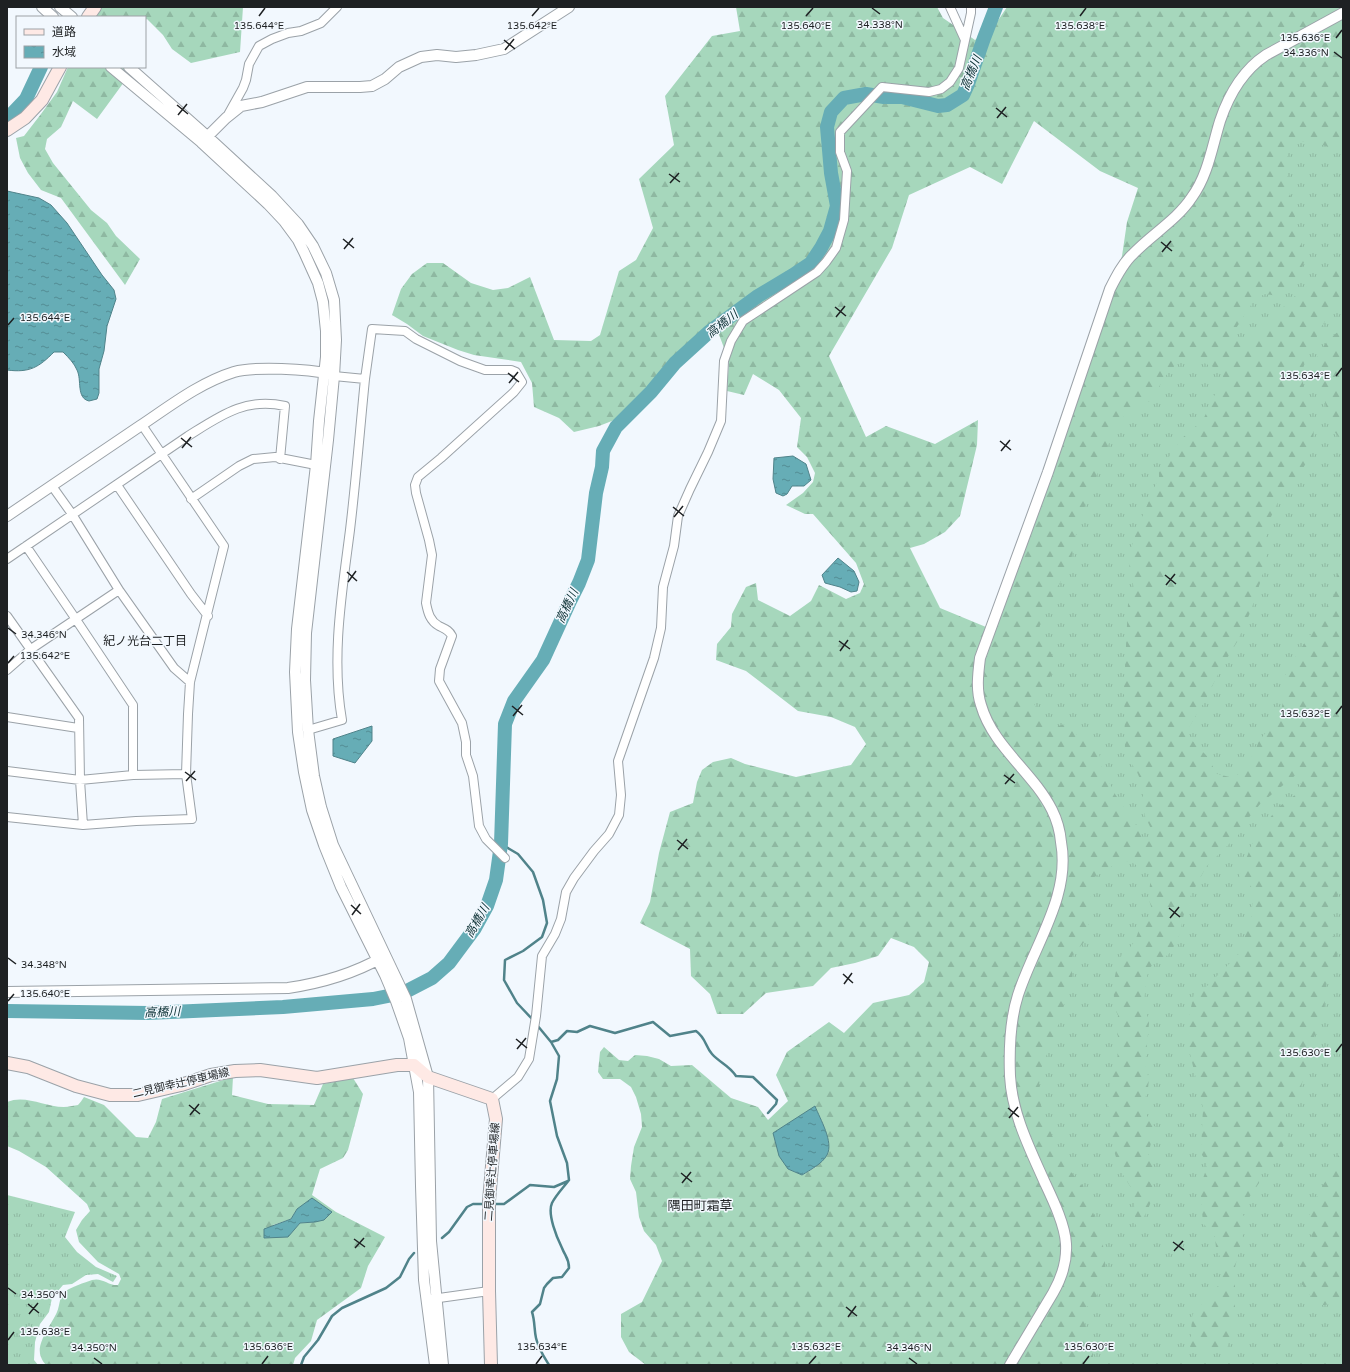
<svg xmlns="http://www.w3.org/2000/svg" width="1350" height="1372" viewBox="0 0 1350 1372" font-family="'Varela Round','Noto Sans JP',sans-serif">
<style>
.grass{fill:url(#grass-tufts)}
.forest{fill:url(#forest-firs);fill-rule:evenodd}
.water{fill:url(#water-ripples);stroke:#50838a}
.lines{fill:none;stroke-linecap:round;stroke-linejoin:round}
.stream{stroke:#50838a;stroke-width:2.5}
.river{stroke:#66adb6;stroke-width:14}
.minor-casing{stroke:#9ba2a8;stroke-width:10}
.tertiary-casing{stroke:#9ba2a8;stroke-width:12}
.secondary-casing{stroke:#9ba2a8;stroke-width:14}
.minor{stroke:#fff;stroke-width:8}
.tertiary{stroke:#fff;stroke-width:10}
.secondary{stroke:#fee9e5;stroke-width:12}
.ticks{fill:none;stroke:#1e2123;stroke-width:1.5}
.labels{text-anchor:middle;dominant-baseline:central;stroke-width:3;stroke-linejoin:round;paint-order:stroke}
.street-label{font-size:11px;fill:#1e2123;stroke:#f2f8fe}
.water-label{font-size:12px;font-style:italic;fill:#0a2f33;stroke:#f2f8fe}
.neighbourhood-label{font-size:12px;fill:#1e2123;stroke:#f2f8fe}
.quarter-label{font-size:13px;fill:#1e2123;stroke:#f2f8fe}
.ticks-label{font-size:10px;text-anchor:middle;fill:#1e2123;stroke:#f2f8fe;stroke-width:3;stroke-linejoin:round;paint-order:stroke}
</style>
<defs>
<pattern id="grass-tufts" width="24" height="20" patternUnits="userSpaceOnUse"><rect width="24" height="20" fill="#a6d7bc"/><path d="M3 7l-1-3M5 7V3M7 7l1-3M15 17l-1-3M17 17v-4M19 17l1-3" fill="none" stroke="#8eb8a1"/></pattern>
<pattern id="forest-firs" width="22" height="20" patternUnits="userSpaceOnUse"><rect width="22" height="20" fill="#a6d7bc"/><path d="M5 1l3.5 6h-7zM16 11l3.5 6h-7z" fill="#8eb8a1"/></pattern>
<pattern id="water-ripples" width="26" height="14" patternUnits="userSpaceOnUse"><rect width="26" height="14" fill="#66adb6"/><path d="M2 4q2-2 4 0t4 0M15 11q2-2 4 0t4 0" fill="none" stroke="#538c94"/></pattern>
</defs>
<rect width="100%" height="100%" fill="#f2f8fe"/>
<!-- grass -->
<path class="grass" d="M1343,74V1365H1016L1028,1132L982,676L1255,152Z
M7,1195L75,1212L65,1237L77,1252L96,1267L117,1276L113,1282L98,1274L86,1275L72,1284L63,1285L52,1298L49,1312L40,1324L35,1342L34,1360L38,1365H7Z"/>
<!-- forest -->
<path class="forest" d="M100,7H243L240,52L191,63L172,49L163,35L147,19L145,20V17H94Z
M736,7H937L943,18L975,40L997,22L1007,7H1343V150L1309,142L1297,141L1292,146L1287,156V181L1305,260L1299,275L1278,296L1265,294L1255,299L1233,333L1248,344L1255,334L1276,315L1289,301L1306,287L1315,282L1325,273L1331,272L1343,257V307L1332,313L1325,321L1311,348L1301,371L1308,413L1314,430L1309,459L1292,484L1283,491L1270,519L1264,547L1267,557L1261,580L1250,613L1237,642L1220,670L1205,701L1186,732L1196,745L1207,756L1217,774L1234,778L1245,768L1254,753L1259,741L1280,715L1285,693L1286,670L1318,624L1335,592L1338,569L1343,559V891L1338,894L1337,899L1330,904L1327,909V916L1331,931L1339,947L1337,955L1339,967C1335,971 1330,975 1328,979C1325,985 1324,1012 1325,1018L1318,1028L1314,1037L1306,1073L1300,1088L1297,1097L1292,1102L1284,1118C1286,1122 1288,1126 1289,1130C1289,1140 1274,1161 1270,1170L1260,1173L1259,1183L1240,1211L1247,1220L1235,1267V1313L1232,1333L1227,1348L1190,1349L1192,1317L1195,1309C1214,1296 1218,1289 1225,1268L1216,1248L1215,1237L1203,1223L1200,1187L1207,1167L1206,1161L1202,1155L1201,1149L1203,1108L1186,1037L1187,1025L1194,994L1204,989L1238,955L1251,917L1254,889L1239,876L1253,842L1277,808L1295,795L1302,780V770L1261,803L1246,821L1239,834L1206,867L1189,899L1184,914L1178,940L1168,955L1155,961L1148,971L1146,983L1144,1002L1149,1023L1145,1066L1149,1079L1148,1088L1143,1106L1147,1116L1155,1127L1148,1155L1154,1167L1149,1181L1154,1188C1151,1206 1147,1213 1136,1228L1133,1191L1120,1170L1115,1154L1112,1141L1108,1105L1110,1081L1117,1062L1119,1040L1117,1033L1118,1015L1113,1006L1114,998L1113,986L1116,971L1122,954L1128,950L1135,941L1140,927L1146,921L1150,915L1152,909L1148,897L1149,894L1151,875C1144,871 1134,861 1126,861C1117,862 1102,872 1094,877C1092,887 1086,918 1089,928C1089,930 1091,931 1092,933L1072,956V981L1064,1003L1057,1030L1042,1066L1039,1085L1041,1105L1055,1143L1063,1162L1084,1188L1102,1237L1106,1271L1102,1285L1094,1301L1083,1310L1085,1325L1093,1345V1365H646L629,1352L621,1337V1314L642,1302L662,1261L656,1245L644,1231L639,1217L636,1192L630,1179L631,1166L634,1147L642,1127L641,1114L636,1097L631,1087L620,1079H603L598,1072L600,1052L604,1047L619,1060L628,1061L635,1055L647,1056L659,1059L671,1066L692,1065L731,1098L758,1107L768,1120L788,1101L776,1075L787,1052L829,1022L844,1033L873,1003L909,995L924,982L929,962L914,947L891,938L878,956L855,963L831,968L813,986L766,993L743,1014H717L710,994L691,976L690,949L640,923L650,902L659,853L670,812L693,803L697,782L702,770L713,762L731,758L745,764L796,777L851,765L866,744L855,727L831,717L798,711L746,671L716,660L717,644L731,627L732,614L746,587L756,583L758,600L790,616L811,601L819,585L846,599L860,593L864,584L856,563L813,514H805L786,505L803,493L813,482L815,473L807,457L797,447L801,418L779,390L753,374L744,395L727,391L729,361L718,332L680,365L640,410L599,426L574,432L559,418L534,407L532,383L521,362L474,355L458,350L423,336L407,324L392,315L401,289L412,274L427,263H443L471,283L493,290L508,288L530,277L554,340L591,341L600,335L619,271L636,260L653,228L639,179L674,145L665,96L712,36L740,31ZM1034,121L1100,171L1138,188L1127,222L1122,256L986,627L940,608L910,548L924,544L945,532L960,516L977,445L978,420L935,444L886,426L866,437L829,356L892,248L909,195L970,167L1002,184ZM1193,360C1204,362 1213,366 1222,373L1223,378L1218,391L1214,396L1203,420L1181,439L1159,472V477L1137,529L1128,559L1134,589L1128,604L1124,687L1125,753L1137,772L1144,788L1142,801L1145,816L1153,833L1150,841L1144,842L1140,831L1115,794L1102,768L1097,742L1082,739L1064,724L1048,730L1033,702L1058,665L1044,640L1039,627L1071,560L1078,524L1114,430L1125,415L1150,401L1169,371L1178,363ZM816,1167L802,1175L788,1169Z
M68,67H135L97,119L73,101L61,127L47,139L45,149L53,163L91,210L107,223L116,236L140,259L125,285L61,198L41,190L28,173L20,158L16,138L24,136L41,114L57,92Z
M1343,323V442L1333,430L1321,388L1317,356L1328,340L1340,330L1341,325Z
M233,1077L232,1095L268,1104L314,1105L323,1084L353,1078L363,1094L348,1150L343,1158L320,1169L312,1195L336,1212L385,1237L368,1266L361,1288L317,1320L311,1341L295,1358L293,1365H46C44,1363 42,1360 41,1357C35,1344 52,1324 57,1312C60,1305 59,1298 64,1292C69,1288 86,1282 92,1280C102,1277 109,1286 118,1285L121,1279L119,1274L98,1262L79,1242L76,1230L82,1220L90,1211L87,1204L46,1167L19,1151L7,1146V1102C28,1093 50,1111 72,1106C73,1106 77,1105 78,1105C80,1103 82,1100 84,1097L104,1105L136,1137L148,1138L156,1122L162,1099ZM297,1209L315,1222L300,1223L287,1237L273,1225L291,1219Z
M1343,1145V1296L1330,1304L1318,1306L1301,1283L1299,1258L1313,1245V1240L1308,1228L1310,1214L1319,1191L1331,1173Z"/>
<!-- water -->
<path class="water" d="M7,191L39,198L51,205L67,223L102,275L114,290L116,299L107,326L104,351L99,369V393L97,399L89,401C76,398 82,380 77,370C74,363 69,358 63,352H54C39,367 30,373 7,370Z
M793,456L806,464L811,480L804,486H792L787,494L783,496L776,493L773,479L774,458Z
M838,558L854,571L859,582L857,591L851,592L840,587L825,583L822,575Z
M372,726V741L355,763L333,756V739Z
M815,1106C820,1119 834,1142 827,1155C822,1164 810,1170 802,1175L788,1169L779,1156L773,1133Z
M312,1198L332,1212L324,1220L315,1222L300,1223L288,1237L264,1238V1229L291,1219L297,1209Z"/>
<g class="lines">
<!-- stream -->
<path class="stream" d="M501,844L518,854L533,872L543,900L547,923L542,937L523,951L505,960L504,980L517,1003L534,1021
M537,1025L551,1042L559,1056L557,1079L550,1101L557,1136L567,1163L569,1180C563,1188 556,1195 552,1203C547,1214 557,1238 562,1248C565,1256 569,1258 569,1268L562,1277L553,1278L547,1284L544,1288L540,1304L532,1312C535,1321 534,1329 536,1338C538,1348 544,1357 549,1365
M551,1042L558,1040L567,1031L577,1032L590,1026L615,1033L653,1022L670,1036L696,1031C706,1038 705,1046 712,1054C720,1063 729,1065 736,1076L753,1077L777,1100L776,1104L768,1113
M493,1204H504L530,1185L554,1187L568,1181
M442,1238L449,1232L467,1207L473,1204H486
M301,1365L304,1357L318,1340L332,1316L342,1308L386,1288L400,1277L409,1259L414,1253"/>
<!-- river -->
<path class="river" d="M7,119L26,99L41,67
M7,1011L148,1013L283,1007L373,999L403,993L432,978L449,963L475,928L487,906L496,880L501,844L505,724L514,701L543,660L570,601L579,583L588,560L596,493L602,467L603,451L616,427L651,392L675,363L709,332L758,296L793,275L811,263L821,248L830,231L837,206L831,173L827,127L831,112L844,98L866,94L884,97H902L938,106L947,105L963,95L968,84L984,38L996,7"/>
<defs>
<path id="minor" d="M950,7L965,40
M229,113L243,88L246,80L249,64L259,46L272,39L288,33L301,31L321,23L337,7
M334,376L365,379L372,329L405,331L416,339L460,361L485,370H511L516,372L522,382L514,392L441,458L418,477L415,485L416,493L429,540L432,555L426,603C428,613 430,621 439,626C445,629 449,630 452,636L440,669L439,681L462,723L466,742V755L473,776L479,826L486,839L505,858
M117,485L191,594L208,616
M52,486L72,514L119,590L174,668L190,682
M191,499L239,466L253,459L275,457L316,465
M26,546L75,618L133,705V775
M7,559L188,436C220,416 245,397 285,406L280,459
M7,616L79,718L80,780L83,825
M7,670L31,649L119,590
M7,717L78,728
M308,730L342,720C331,657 342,593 350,530C356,480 360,429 365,379
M7,771L80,780L133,775L186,774
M7,817L83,825L136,821L192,819L186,774L188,714L190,682L224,546L142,425
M492,1099L518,1077L529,1059L536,1016L542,956L555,934L561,919L566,892L574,878L594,851L609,834L619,815L621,795L618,761L654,658L661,628L663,587L674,546L678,516L690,489L708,452L721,421L724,361L731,341L743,321L817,272L826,262L836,248L844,220L847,171L840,152V132L882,87L929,92L941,89L950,82L959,68L971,13V7
M432,1299L489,1291"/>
<path id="tertiary" d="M42,7L53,17
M60,7L72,17
M111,67L201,142L268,204L284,221L298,240L304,252L318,283L323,302L326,331V357L319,421L316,465L297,629L295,672L298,732L304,772L312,810L324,845L341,887L385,975L396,1001L409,1038L419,1092L421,1186L424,1280L435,1365
M129,67L208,137L272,196L298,224L313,246L326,273L334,300L336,340L334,376L328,440L306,633L305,680L308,730L314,776L321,807L333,845L406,999L428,1077L431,1241L443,1365
M203,141L226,118L241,106L262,102L307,87H360L372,86L385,79L399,67L421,57L437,55L456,57L476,55L504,49L569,7
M7,516C51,486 96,456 140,426C170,406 199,383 234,372C255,366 308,369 330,374
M7,992L288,988C322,983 353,974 383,957
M1010,1365L1053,1293C1061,1279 1067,1261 1066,1244C1065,1225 1053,1200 1045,1183C1030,1149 1012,1114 1010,1076C1009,1050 1010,1020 1018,995C1034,945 1071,896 1061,842C1060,831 1057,820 1052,810C1033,772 993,747 981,705C976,690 978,674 980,658L1048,472L1110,289C1116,277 1123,263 1133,254C1152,234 1177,220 1192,197C1208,175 1212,147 1220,121C1229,94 1242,71 1266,55L1343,13"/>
<path id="secondary" d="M88,17L95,7
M7,130L25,118L42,100L60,67
M7,1063L28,1067L76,1086L110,1095H138L181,1085L211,1075L235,1071L260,1070L317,1078L397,1065H414L428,1077L492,1099L496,1119L489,1201V1291L491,1365"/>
</defs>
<!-- minor casing -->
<use href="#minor" class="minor-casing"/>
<!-- tertiary casing -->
<use href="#tertiary" class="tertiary-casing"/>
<!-- secondary casing -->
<use href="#secondary" class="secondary-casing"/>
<!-- minor -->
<use href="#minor" class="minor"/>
<!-- tertiary -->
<use href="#tertiary" class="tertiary"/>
<!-- secondary -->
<use href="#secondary" class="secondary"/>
</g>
<!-- ticks -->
<path class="ticks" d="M872,8L880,14M259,16L265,8M532,16L539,8M806,16L813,8M1080,16L1086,8M1336,38L1342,30M504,40L515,49M505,50L514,39M1334,52L1342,58M177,105L188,114M996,108L1007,117M178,115L187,104M997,118L1006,107M669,174L680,182M670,183L679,173M343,239L354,248M1161,242L1172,251M344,249L353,238M1162,252L1171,241M835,307L846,316M836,317L845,306M8,325L14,318M508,373L519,382M1336,376L1342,368M509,383L518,372M181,438L192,447M1000,441L1011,450M182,448L191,437M1001,451L1010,440M673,507L684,516M674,517L683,506M347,572L357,581M1165,575L1176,584M348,582L356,571M1166,585L1175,574M8,628L16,634M839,641L850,649M840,651L848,640M8,663L14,656M512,706L523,715M1336,714L1342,706M513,716L522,705M185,772L196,780M1004,775L1015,783M186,781L195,771M1005,784L1014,774M677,840L688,849M678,850L687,839M351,905L361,914M1169,908L1180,917M352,915L360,904M1170,918L1179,907M8,958L16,964M843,974L853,983M844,984L852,973M8,1001L14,994M516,1039L527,1048M517,1049L526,1038M1336,1052L1342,1044M189,1105L200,1114M1008,1108L1019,1117M190,1115L199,1104M1009,1118L1018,1107M681,1173L692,1182M682,1183L691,1172M354,1239L365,1247M1173,1242L1184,1250M355,1248L364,1238M1174,1251L1183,1241M8,1288L16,1294M28,1304L39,1313M846,1307L857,1316M29,1314L38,1303M848,1317L856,1306M8,1340L14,1332M94,1358L102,1364M909,1358L917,1364M262,1364L268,1356M536,1364L542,1356M809,1364L816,1356M1083,1364L1089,1356"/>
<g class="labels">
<!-- street labels -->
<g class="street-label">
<text transform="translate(181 1083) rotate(-13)">二見御幸辻停車場線</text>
<text transform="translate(492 1172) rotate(-86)">二見御幸辻停車場線</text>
</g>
<!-- water labels -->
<g class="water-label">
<text transform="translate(971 73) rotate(-67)">高橋川</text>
<text transform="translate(722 324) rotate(-38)">高橋川</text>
<text transform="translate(567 606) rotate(-65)">高橋川</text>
<text transform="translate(477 921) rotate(-60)">高橋川</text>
<text transform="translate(162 1012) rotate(-2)">高橋川</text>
</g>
<!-- neighbourhood labels -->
<g class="neighbourhood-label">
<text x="145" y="641">紀ノ光台二丁目</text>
</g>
<!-- quarter labels -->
<g class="quarter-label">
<text x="700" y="1206">隅田町霜草</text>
</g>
</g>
<g class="ticks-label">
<text x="880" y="28">34.338°N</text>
<text x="259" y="29">135.644°E</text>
<text x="532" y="29">135.642°E</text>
<text x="806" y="29">135.640°E</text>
<text x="1080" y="29">135.638°E</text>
<text x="1305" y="41">135.636°E</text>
<text x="1306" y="56">34.336°N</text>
<text x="45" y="321">135.644°E</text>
<text x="1305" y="379">135.634°E</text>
<text x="44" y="638">34.346°N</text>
<text x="45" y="659">135.642°E</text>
<text x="1305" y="717">135.632°E</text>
<text x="44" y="968">34.348°N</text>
<text x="45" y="997">135.640°E</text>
<text x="1305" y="1056">135.630°E</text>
<text x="44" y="1298">34.350°N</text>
<text x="45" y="1335">135.638°E</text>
<text x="268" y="1350">135.636°E</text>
<text x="542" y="1350">135.634°E</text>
<text x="816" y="1350">135.632°E</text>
<text x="1089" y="1350">135.630°E</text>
<text x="94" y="1351">34.350°N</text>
<text x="909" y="1351">34.346°N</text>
</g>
<!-- border -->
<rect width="1350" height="1372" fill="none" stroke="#1e2123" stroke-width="16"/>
<!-- legend -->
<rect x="16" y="16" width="130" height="52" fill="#f2f8fe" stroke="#9da2a6"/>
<rect x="24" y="29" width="20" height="6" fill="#fee9e5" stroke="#9da2a6"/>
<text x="52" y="36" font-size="12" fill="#1e2123">道路</text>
<rect x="24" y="46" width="20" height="12" fill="url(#water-ripples)" stroke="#9da2a6"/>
<text x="52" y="56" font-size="12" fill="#1e2123">水域</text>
</svg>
